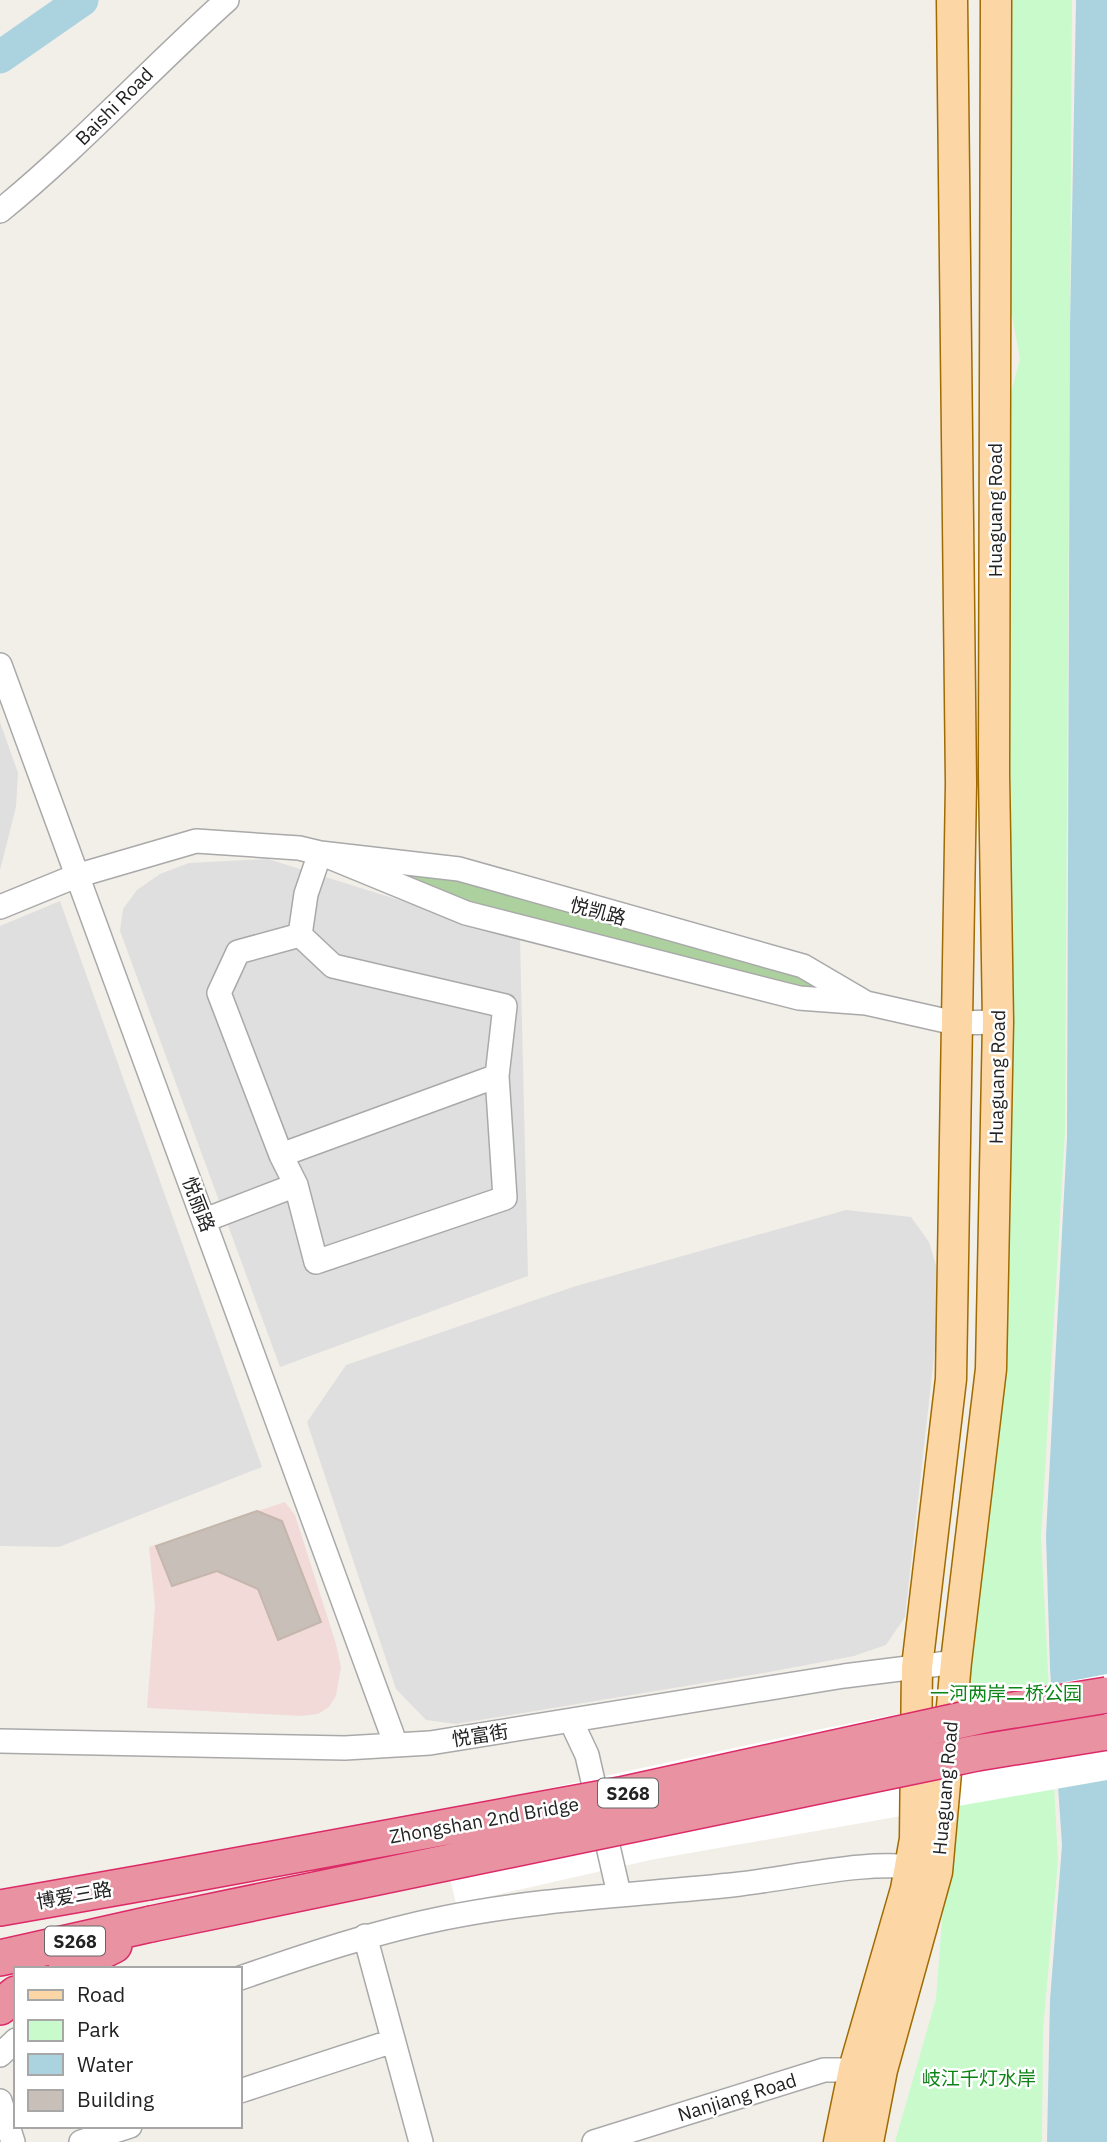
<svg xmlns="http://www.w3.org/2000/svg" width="1107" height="2142" viewBox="0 0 1107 2142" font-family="'IBM Plex Sans','Noto Sans SC',sans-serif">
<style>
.residential{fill:#e0dfdf}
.commercial{fill:#f2dad9}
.forest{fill:#add19e}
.park{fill:#c8facc}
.water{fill:#aad3df}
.pier{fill:#fff}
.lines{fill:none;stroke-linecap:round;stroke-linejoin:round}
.river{stroke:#aad3df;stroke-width:33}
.building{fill:#c7bfb8;stroke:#c4b6ab;stroke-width:2}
.minor-casing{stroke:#a9a9a9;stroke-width:26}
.major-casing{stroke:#a06b00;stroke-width:33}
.highway-casing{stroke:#dc2a67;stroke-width:38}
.minor{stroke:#fff;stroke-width:23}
.major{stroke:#fcd6a4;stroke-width:30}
.highway{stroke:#e892a2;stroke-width:35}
.highway-bridge-casing{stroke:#dc2a67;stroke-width:38;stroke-linecap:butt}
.highway-bridge{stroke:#e892a2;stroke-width:35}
.labels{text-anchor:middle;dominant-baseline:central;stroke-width:5;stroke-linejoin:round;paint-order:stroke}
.shield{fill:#fff;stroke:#646464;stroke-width:2}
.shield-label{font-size:18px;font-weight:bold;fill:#222}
.street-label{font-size:19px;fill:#222;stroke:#fff}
.park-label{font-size:19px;fill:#0c8416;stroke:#fff}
</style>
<rect width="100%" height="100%" fill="#f2efe9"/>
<!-- residential -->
<path class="residential" d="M0,722L18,773L16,807L0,870Z
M268,859L520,938L528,1276L280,1367L120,931L123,909L137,890L160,874L189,863Z
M60,901L262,1467L59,1547L0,1546V926Z
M846,1210L911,1217L929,1242L942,1285L905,1617L886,1645L854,1656L764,1673L456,1724L426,1720L396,1689L307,1422L346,1365L576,1286Z"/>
<!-- commercial -->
<path class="commercial" d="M285,1502L295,1515L336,1644L341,1667L336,1696L329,1707L318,1714L302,1716L147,1708L155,1606L149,1547Z"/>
<!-- forest -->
<path class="forest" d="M398,873L464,878L806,974L832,996L458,901Z"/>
<!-- park -->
<path class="park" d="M1011,0H1072L1065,1132L1041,1538L1058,1861L1043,2030L1042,2142H895L936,1999L955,1750L991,1415L998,655L1010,579V396L1020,359L1010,304Z"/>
<!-- water -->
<path class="water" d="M1076,0H1107V2142H1047L1050,2000L1062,1845L1050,1669L1046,1535L1067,1138L1070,326Z"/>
<!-- pier -->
<path class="pier" d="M1107,1674V1780L650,1860L456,1904L435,1813L831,1727Z"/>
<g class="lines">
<!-- river -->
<path class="river" d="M0,57L82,0"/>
</g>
<!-- building -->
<path class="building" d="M257,1511L282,1521L321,1622L278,1640L258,1589L217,1571L172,1586L156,1546Z"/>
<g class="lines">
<defs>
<path id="minor" d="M0,211C80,146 150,69 227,0
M0,665L396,1745
M0,907L76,876L196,841L299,848L320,853L466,913L799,998L866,1003L803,966L459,869L320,853
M300,935L333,966L505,1006L497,1076L505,1198L316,1262L296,1185L281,1155L219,993L238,952Z
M300,935L306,894L320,853
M866,1003L955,1023L998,1022
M281,1155L497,1076
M205,1220L296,1185
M571,1721L587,1755L619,1894
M0,1741L345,1748L430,1743L844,1676L956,1662
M365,1936L421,2142
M240,1978C307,1955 374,1932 444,1918C541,1898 641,1895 740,1884C793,1878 873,1858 924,1869
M0,2055L16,2040
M240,2091L393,2041
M0,2101L13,2142
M81,2142L130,2126
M594,2142L824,2070H867"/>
<path id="major" d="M839,2142L854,2069L906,1889L915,1839L917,1667L951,1379L961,784L952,0
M868,2142L882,2070L937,1872L956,1662L991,1369L998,1022L994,774L996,0"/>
<path id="highway" d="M0,1908L148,1882
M0,1958L151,1924
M66,1969L114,1945
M0,2007L16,1994"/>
</defs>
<!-- minor casing -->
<use href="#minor" class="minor-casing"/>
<!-- major casing -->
<use href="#major" class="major-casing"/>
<!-- highway casing -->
<use href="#highway" class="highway-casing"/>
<!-- minor -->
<use href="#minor" class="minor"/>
<!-- major -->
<use href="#major" class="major"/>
<!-- highway -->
<use href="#highway" class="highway"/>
<defs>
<path id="highway-bridge" d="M148,1882L620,1795L989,1714L1107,1695
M151,1924L977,1753L1107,1732"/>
</defs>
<!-- highway-bridge casing -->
<use href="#highway-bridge" class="highway-bridge-casing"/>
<!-- highway-bridge -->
<use href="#highway-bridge" class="highway-bridge"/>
</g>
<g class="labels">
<!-- shield labels -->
<g class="shield">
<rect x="598" y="1778.5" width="60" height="29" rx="5"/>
<rect x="45" y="1926.5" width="60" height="29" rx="5"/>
</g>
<g class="shield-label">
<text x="628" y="1793">S268</text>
<text x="75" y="1941">S268</text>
</g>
<!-- street labels -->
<g class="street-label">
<text transform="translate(114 106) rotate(-45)">Baishi Road</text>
<text transform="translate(995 510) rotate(-90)">Huaguang Road</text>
<text transform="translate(598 911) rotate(15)">悦凯路</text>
<text transform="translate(997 1077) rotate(-89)">Huaguang Road</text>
<text transform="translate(199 1204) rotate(69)">悦丽路</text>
<text transform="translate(480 1735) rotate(-9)">悦富街</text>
<text transform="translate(945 1788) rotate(-85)">Huaguang Road</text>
<text transform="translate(484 1820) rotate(-10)">Zhongshan 2nd Bridge</text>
<text transform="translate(74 1895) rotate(-10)">博爱三路</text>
<text transform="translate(737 2097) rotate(-17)">Nanjiang Road</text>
</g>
<!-- park labels -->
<g class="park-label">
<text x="1006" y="1693">一河两岸二桥公园</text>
<text x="979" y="2078">岐江千灯水岸</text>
</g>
</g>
<!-- legend -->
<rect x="14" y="1967" width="228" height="161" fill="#ffffff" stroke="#a7a7a7" stroke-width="2"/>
<rect x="28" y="1990" width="35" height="10" fill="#fcd6a4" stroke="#a7a7a7" stroke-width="2"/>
<text x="77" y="2002" font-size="21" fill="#222222">Road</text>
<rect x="28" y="2020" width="35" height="21" fill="#c8facc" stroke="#a7a7a7" stroke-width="2"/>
<text x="77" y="2037" font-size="21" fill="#222222">Park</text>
<rect x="28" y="2054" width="35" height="21" fill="#aad3df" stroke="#a7a7a7" stroke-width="2"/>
<text x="77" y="2072" font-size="21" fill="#222222">Water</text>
<rect x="28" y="2090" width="35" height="21" fill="#c7bfb8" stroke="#a7a7a7" stroke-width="2"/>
<text x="77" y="2107" font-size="21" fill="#222222">Building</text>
</svg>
